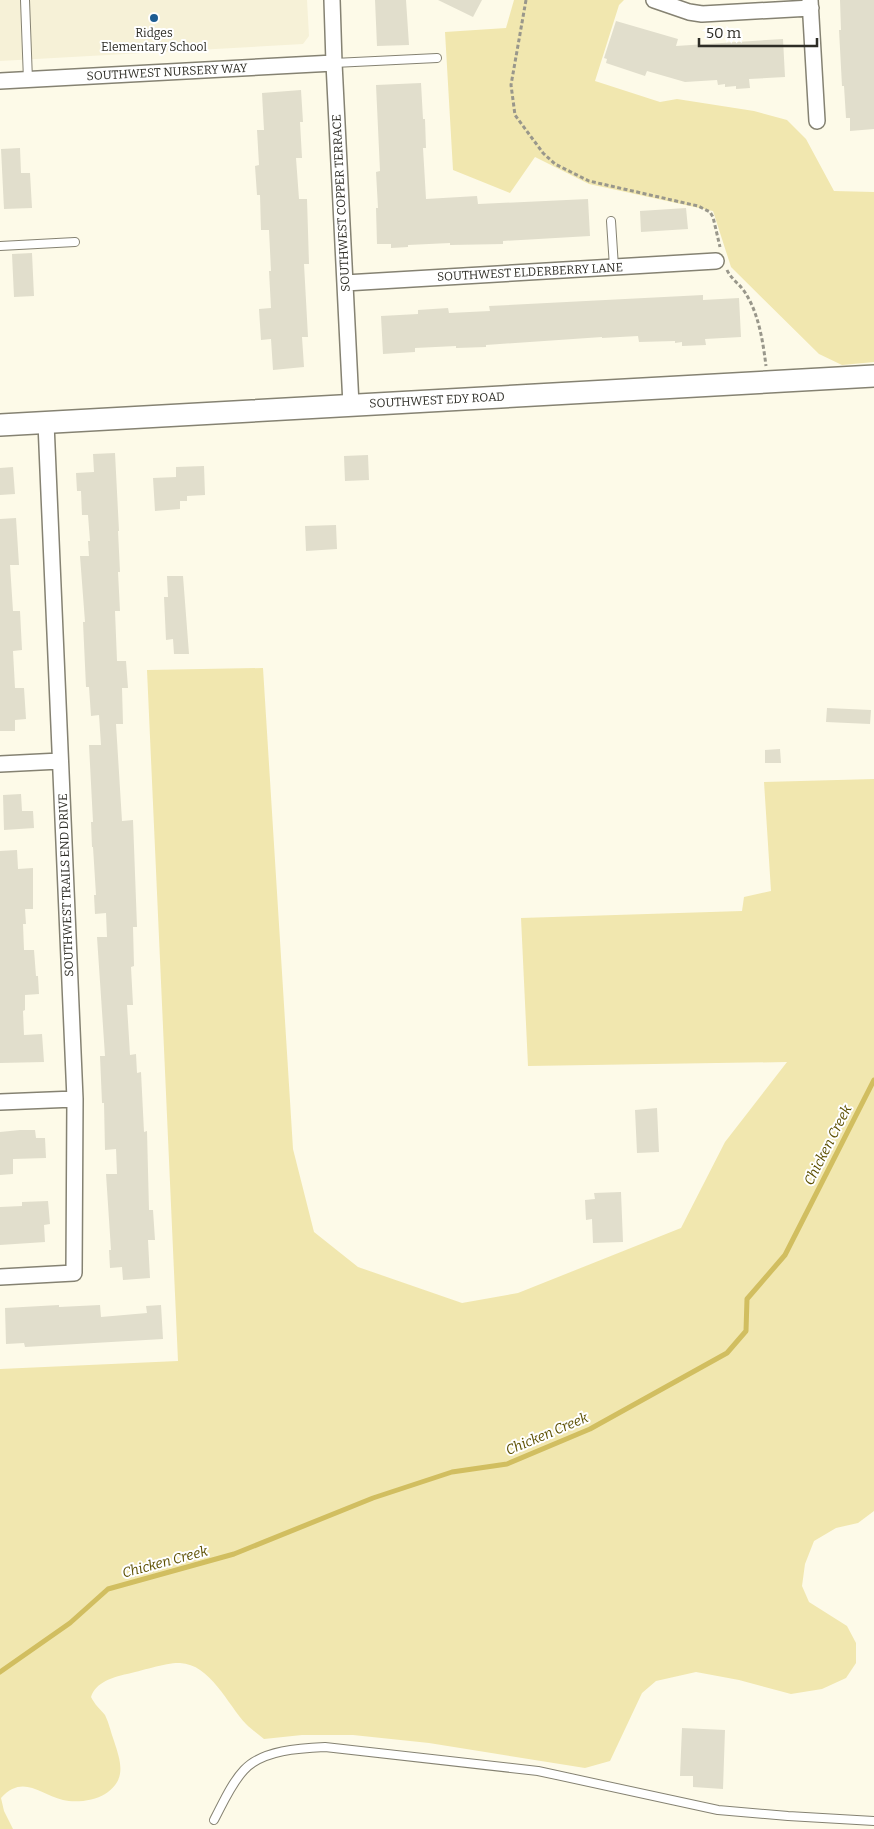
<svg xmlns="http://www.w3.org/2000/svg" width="874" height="1829" viewBox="0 0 874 1829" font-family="Bitter,serif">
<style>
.built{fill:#f6f1d7}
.green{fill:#f1e7af}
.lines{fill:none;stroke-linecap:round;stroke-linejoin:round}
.stream{stroke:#d1be60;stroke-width:5}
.building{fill:#e1decc}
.service-casing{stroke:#858272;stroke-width:10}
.minor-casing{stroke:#858272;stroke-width:18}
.secondary-casing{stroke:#858272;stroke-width:24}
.path{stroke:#99978b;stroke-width:3;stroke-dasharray:4 2.5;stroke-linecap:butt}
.service{stroke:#fff;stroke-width:8}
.minor{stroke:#fff;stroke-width:15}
.secondary{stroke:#fff;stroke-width:21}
.poi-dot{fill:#1c5c92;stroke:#fff;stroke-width:2}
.labels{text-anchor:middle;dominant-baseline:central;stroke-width:4;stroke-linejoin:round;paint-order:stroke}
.poi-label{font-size:12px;fill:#2e2d26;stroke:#fff}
.street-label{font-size:12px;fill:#2e2d26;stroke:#fff}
.water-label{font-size:14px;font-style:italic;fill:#5c4f01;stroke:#fff}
</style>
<rect width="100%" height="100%" fill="#fdfae8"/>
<!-- built -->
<path class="built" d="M0,0H307L309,36L303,44L0,61Z"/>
<!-- green -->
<path class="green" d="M514,0H624L619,5L595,81L660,102L677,99L754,111L787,120L806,139L834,191L874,192V362L842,365L819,354L731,267L713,211L589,184L535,157L510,193L453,170L445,32L506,28Z
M263,668L293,1149L314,1232L358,1267L462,1303L518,1293L681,1228L725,1142L787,1062L528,1066L521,918L742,911L744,897L771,891L764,782L874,779V1511L858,1523L836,1528L814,1541L805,1564L802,1586L809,1602L847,1626L856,1643V1663L846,1678L822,1689L791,1694L739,1680L696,1672L656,1681L642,1693L610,1761L585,1768L429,1743L353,1735H302L264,1739C258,1734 251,1729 246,1724C228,1705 210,1664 180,1663C169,1662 140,1671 127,1674C113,1677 96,1682 91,1697C95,1705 100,1709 105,1715C109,1723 111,1733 114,1741C121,1762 127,1780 105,1794C94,1801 75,1803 63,1800C39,1794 23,1774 1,1798L4,1811L13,1829H0V1369L178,1361L147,670Z"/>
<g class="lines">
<!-- stream -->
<path class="stream" d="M0,1672L70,1623L108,1589L234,1554L373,1498L452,1472L507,1464L590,1429L727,1353L746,1331L747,1299L785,1255L874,1080"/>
</g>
<!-- building -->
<path class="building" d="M375,0H406L409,45L377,46Z
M438,0H482L473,17Z
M840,0H874V129L850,131V118H846L844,86H842L839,30H841Z
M616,21L678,39L676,46L783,39L785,77L749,79L750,88L736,89V86L725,87V84L718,85L717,80L685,82L647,71L645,76L606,63L607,59L604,58Z
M421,83L423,119H425L426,148H423L426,199L477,196L478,204L588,199L590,236L503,241V244L450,245V243L408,245V247L391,248V244H377L376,208H378L376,172L380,171L376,85Z
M301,90L303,122H300L302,158H296L299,199H307L309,264H304L308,337H302L304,367L273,370L271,339L261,340L259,309L271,308L269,271H271L269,230H261L260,195H257L255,166L259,165L257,130H264L262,93Z
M20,148L21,173H30L32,208L4,209L1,149Z
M686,208L688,229L641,232L640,211Z
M32,253L34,296L14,297L12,254Z
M703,295V300L739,298L741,337L705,339L706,345L682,346V342L675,343V341L639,342L638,336L602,338V337L486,345V347L456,348V346L415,348V352L383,354L381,316L418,314V310L448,308L449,313L490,311L489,306Z
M115,453L119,531H118L120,572H118L120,611H115L117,661H126L128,688H122L123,724H116L122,821L133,820L137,927H133L134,966L131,967L133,1005H127L130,1055L136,1054L137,1073L141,1072L144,1132L147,1131L149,1210H153L155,1240H148L150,1278L123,1280L122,1267L110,1268L109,1250H111L106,1174H117L116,1149L105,1150L104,1103H102L100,1056H105L97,937H107L106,913L95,914L94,895H96L93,847H92L91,822H93L89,745H101L99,715L91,716L89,687H86L83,622H85L80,556H89L88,541H90L88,515H82L81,491H77L76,473L94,472L93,454Z
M368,455L369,480L345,481L344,456Z
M204,466L205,495L187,496V501H180V509L155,511L153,478L176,477V467Z
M13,467L15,494L0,495V468Z
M16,518L19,565H10L13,611H20L22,650L13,651L15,688H24L26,719L15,720V731H0V519Z
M336,525L337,549L306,551L305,526Z
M167,576H183L189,654H174L173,639L166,640L164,597H168Z
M827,708L871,710L870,724L826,722Z
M780,749L781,763H765V750Z
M21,794L22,811H33L34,828L4,830L3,795Z
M17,850L18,869L33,868V909H25L26,924H23L24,950H34L36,976H38L39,994L25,995V1010L23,1011L24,1035L42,1034L44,1062L0,1063V851Z
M657,1108L659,1152L637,1153L635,1110Z
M20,1130H35L36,1138H45L46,1158L13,1159V1174L0,1175V1132Z
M621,1192L623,1242L593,1243L592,1219L586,1220L585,1200L595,1199L594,1193Z
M48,1201L50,1224L44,1225L45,1242L0,1245V1207L22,1206V1202Z
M59,1305V1307L100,1305L101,1317L147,1313L146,1306L161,1305L163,1339L25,1347L24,1343L6,1344L5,1308Z
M682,1728L725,1730L723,1789L693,1787V1776H680Z"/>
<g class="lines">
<defs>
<path id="service" d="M25,0L28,80
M334,63L437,58
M611,221L614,267
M0,246L75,242
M214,1820C223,1803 231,1784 244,1770C262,1750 301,1748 325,1747L538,1771L718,1810L788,1816L874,1821"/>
<path id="minor" d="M332,0L334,63L351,405
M654,0L689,12L702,14L811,8
M810,0L817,121
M0,81L334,63
M345,283L716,261
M0,764L60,761
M0,1102L75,1099
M0,1277L74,1273L75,1099L46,423"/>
<path id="secondary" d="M0,425L874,376"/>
</defs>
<!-- service casing -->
<use href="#service" class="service-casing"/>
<!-- minor casing -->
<use href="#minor" class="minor-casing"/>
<!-- secondary casing -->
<use href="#secondary" class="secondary-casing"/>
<!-- path -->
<path class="path" d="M526,0L511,85L515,115L543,153L555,164L589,181L698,206L710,212L713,217L720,247
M727,270C731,279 741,285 746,294C759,315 763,342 766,366"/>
<!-- service -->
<use href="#service" class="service"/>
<!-- minor -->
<use href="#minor" class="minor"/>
<!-- secondary -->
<use href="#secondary" class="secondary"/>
</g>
<!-- markers -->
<circle class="poi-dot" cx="154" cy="18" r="5"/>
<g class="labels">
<!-- poi labels -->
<g class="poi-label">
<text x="154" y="33">Ridges<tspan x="154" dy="14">Elementary School</tspan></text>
</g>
<!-- street labels -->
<g class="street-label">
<text transform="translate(167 72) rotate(-3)">SOUTHWEST NURSERY WAY</text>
<text transform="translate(341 203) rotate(-93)">SOUTHWEST COPPER TERRACE</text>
<text transform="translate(530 272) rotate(-3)">SOUTHWEST ELDERBERRY LANE</text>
<text transform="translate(437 400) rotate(-3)">SOUTHWEST EDY ROAD</text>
<text transform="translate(66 885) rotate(-92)">SOUTHWEST TRAILS END DRIVE</text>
</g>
<!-- water labels -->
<g class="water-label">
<text transform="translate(828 1145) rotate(-63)">Chicken Creek</text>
<text transform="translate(547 1434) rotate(-23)">Chicken Creek</text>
<text transform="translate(165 1562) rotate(-15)">Chicken Creek</text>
</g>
</g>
<!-- scale -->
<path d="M699 38v8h118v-8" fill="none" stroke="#2e2d26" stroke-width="2.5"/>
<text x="706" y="38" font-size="15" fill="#2e2d26" stroke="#ffffff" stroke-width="4" paint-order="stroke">50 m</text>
</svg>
